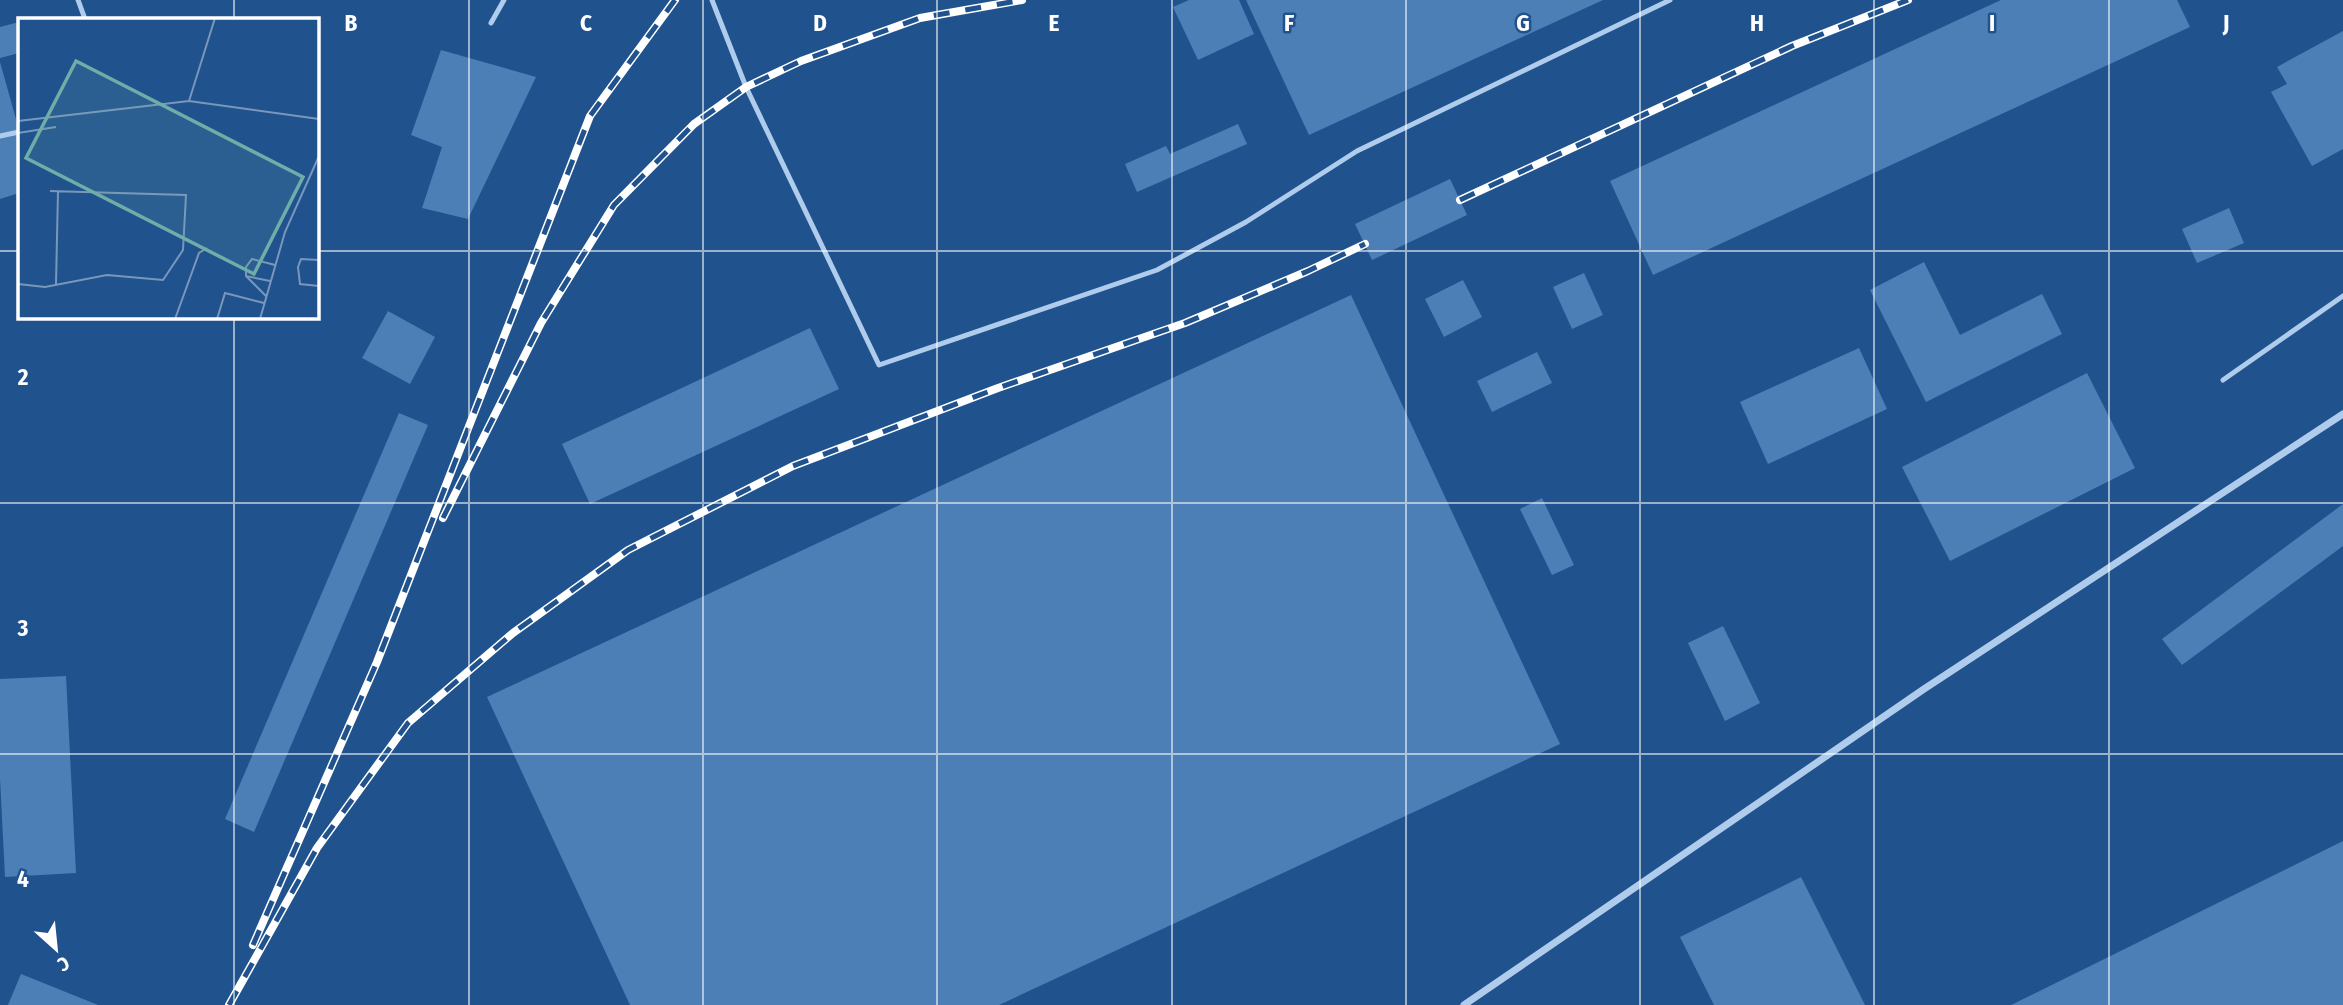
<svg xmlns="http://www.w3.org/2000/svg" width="2343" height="1005" viewBox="0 0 2343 1005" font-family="'Fira Sans Condensed',sans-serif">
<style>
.building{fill:#4d7fb7}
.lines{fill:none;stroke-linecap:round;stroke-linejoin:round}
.lane{stroke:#afccec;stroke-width:5}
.street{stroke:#afccec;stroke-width:7}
.rail-casing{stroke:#fff;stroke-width:8}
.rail{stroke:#20528e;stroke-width:5;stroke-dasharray:16;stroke-linecap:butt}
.grid{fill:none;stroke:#fff;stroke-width:2;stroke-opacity:0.55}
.inset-road{fill:none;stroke:#7997bb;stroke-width:2}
.view{fill:#6fada8;fill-opacity:0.15;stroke:#6fada8;stroke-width:3.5}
.inset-edge{fill:none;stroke:#fff;stroke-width:3.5}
.grid-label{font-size:23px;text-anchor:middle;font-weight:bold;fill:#fff;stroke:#20528e;stroke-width:5;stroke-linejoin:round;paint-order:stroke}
</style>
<rect width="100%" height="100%" fill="#20528e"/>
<!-- building -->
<path class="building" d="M1189,0H1239L1254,34L1198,60L1173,7Z
M1246,0H1603L1309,135Z
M2001,0H2177L2190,27L1653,275L1610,181Z
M19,22V53L0,58V27Z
M2343,31V149L2312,166L2271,92L2287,84L2277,67Z
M441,50L536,77L468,219L422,208L442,147L411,135Z
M0,62L19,130V193L0,199Z
M1238,124L1247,144L1137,192L1125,164L1166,146L1170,154Z
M1450,179L1467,215L1372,260L1355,224Z
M2229,208L2244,243L2197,263L2182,229Z
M1924,262L1960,335L2042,294L2062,334L1926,402L1870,290Z
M1584,273L1603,315L1572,329L1553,287Z
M1463,280L1482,317L1444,337L1425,299Z
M1351,295L1560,744L999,1005H630L487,697Z
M388,311L435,337L410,384L362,358Z
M810,328L839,389L590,504L562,444Z
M1859,348L1887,409L1768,464L1740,402Z
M1537,352L1552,383L1492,412L1477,381Z
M2087,373L2135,468L1950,561L1902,467Z
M399,413L428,425L254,832L225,819Z
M1542,498L1574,565L1552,575L1520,509Z
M2343,504V546L2182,665L2162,639Z
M1723,626L1760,703L1725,721L1688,643Z
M66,676L76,873L5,877L0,778V679Z
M2343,841V1005H2011Z
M1801,877L1865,1005H1714L1680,937Z
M21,974L98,1005H8Z"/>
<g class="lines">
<!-- lane -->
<path class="lane" d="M78,0L85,19
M712,0L746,87L879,365L1157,270L1246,222L1357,151L1670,0
M491,23L504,0
M0,136L19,132
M2223,380L2343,296"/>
<!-- street -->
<path class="street" d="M1464,1005L1924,689L2343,414"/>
<defs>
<path id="rail" d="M1460,200L1792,46L1908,0
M443,518L541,323L614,205L694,124L746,87L801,61L920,18L1022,0
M253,945L377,662L590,116L675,0
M229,1005L317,848L408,723L513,633L628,550L793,466L998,388L1185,323L1308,271L1365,244"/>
</defs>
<!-- rail casing -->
<use href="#rail" class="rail-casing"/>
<!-- rail -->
<use href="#rail" class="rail"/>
</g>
<!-- grid -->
<path class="grid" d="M234,0V19M469,0V1005M703,0V1005M937,0V1005M1172,0V1005M1406,0V1005M1640,0V1005M1874,0V1005M2109,0V1005M0,251H19M317,251H2343M234,317V1005M0,503H2343M0,754H2343"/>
<!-- overview -->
<g transform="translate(18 18)">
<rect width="301" height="301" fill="#20528e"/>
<path class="inset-road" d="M171,83L197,0M0,103L171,83L301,101M0,115L38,109M301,242L283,241L280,249L282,266L301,268M228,258L252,263M0,266L27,269L89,257L145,262L165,232L168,177L32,173M38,266L40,173M248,278L228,258V249L234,241L257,247M157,301L181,235L189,230M199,301L207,275L246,285M242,301L267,214L301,138"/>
<path class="view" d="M58,43L285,159L236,256L8,140Z"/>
<rect width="301" height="301" class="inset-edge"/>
</g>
<g class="grid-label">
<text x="351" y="31">B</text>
<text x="586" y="31">C</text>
<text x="820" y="31">D</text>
<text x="1054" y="31">E</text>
<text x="1289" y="31">F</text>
<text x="1523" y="31">G</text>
<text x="1757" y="31">H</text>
<text x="1992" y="31">I</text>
<text x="2226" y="31">J</text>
<text x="23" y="385">2</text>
<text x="23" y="636">3</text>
<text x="23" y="887">4</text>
</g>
<!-- north arrow -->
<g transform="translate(56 949) rotate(153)" stroke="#20528e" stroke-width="5" paint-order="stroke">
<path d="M0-5L12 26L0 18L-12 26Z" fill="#ffffff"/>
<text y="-10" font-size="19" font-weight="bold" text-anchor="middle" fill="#ffffff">С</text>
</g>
</svg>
